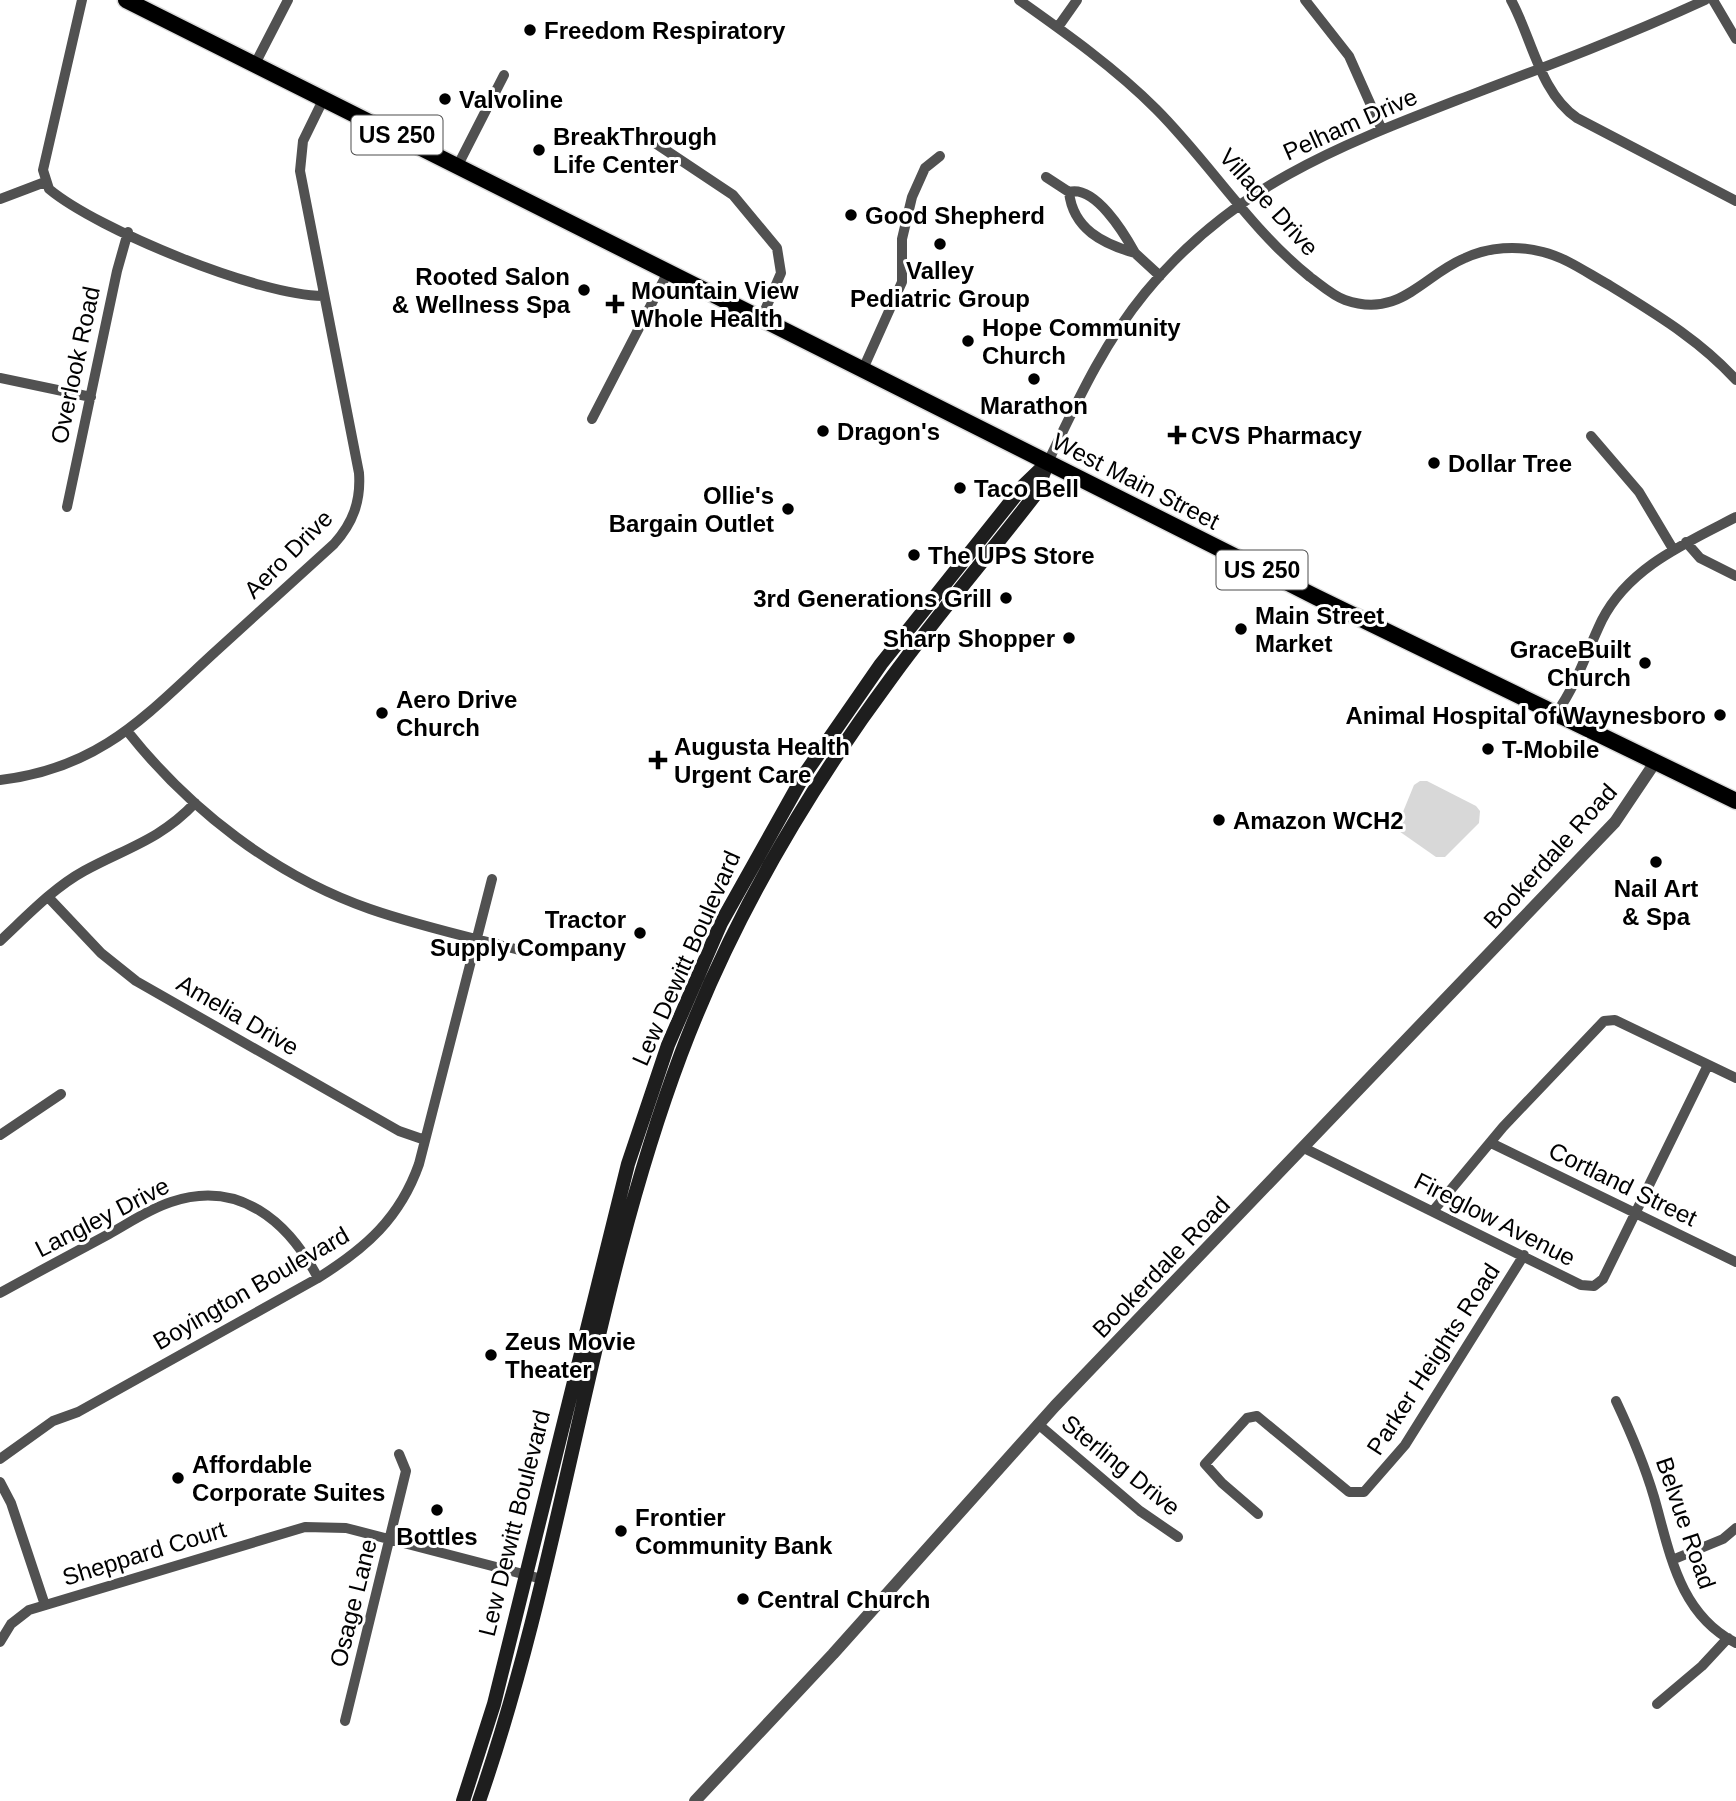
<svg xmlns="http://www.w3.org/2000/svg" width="1736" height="1801" viewBox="0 0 1736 1801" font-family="Arial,sans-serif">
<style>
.green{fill:#d8d8d8}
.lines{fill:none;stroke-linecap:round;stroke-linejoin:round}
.primary-casing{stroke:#dbdbdb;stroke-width:19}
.minor{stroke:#515151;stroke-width:10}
.tertiary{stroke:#515151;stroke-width:12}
.secondary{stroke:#1e1e1e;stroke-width:14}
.primary{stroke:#000;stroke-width:16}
.poi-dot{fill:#000;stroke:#fff;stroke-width:2.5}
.labels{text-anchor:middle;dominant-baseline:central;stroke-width:6;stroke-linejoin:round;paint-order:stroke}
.shield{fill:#fff;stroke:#4c4c4c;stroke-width:2}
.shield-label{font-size:23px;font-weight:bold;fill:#000}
.poi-label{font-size:24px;font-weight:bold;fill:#000;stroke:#fff;text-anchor:start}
.street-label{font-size:24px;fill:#000;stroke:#fff}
</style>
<rect width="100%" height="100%" fill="#fff"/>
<!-- green -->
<path class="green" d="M1420,781H1427L1476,806L1480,811L1479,823L1445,857H1436L1396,829L1414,785Z"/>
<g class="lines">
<defs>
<path id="primary" d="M126,0L1316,597L1736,801"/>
</defs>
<!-- primary casing -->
<use href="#primary" class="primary-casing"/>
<!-- minor -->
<path class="minor" d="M82,0L43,170L49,189C98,230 260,296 323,296
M1019,0C1067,34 1115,68 1156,109C1210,163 1250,229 1310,277C1321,285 1333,296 1345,300C1400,319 1422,276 1465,258C1489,247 1517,245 1543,252C1567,258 1587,273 1609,285C1654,313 1700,340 1736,380
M1305,0L1349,56L1382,130
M1511,0C1532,38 1540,93 1577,118L1736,201
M1713,0L1736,39
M1058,27L1077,0
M255,64L288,0
M655,143L733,195L777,248L781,273L762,317
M458,165L504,75
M1046,177L1069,192C1073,229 1103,244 1135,253C1124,233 1095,185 1069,192
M0,199L45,182
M1135,253L1160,276
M863,369L902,282V239L912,197L925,168L940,156
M0,378L91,397
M592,419L669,270
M1591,436L1639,492L1673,549
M1048,462C1076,404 1103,344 1145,293C1232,187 1336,147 1460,99C1542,68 1625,37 1705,0
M67,507L117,271L128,232
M1686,542L1700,558L1736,576
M1557,712C1577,684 1587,651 1602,620C1629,567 1686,543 1736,517
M128,732C190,810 275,876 370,909C419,926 469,937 519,950
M0,780C101,768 145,716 215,652C255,616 294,580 334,544C353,523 361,501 359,473L300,171L303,141L324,98
M49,898L101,953L136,981L399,1131L425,1140
M0,941C26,917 53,888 84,871C126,848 160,840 195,803
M0,1135L61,1094
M1491,1143L1736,1262
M1304,1148L1581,1285L1594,1286L1603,1279L1708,1065
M1433,1211L1503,1127L1604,1021L1615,1020L1736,1078
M0,1293C36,1273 72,1254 109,1234C129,1223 149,1209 171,1202C239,1179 288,1221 318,1278
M1616,1401C1631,1433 1644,1463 1654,1497C1670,1553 1679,1614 1736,1643
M1038,1424L1140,1511L1178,1537
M0,1459L53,1421L78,1412L318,1278C366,1248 400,1218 419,1164L492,879
M0,1482L11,1503L45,1605
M1258,1514L1222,1483L1205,1464L1247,1418L1257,1416L1349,1492H1364L1405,1445L1524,1255
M1672,1560L1723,1539L1736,1528
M0,1642L11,1624L29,1610L305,1527L346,1528L542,1579
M1657,1704L1702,1666L1728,1638
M345,1721L406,1471L399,1454"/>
<!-- tertiary -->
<path class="tertiary" d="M695,1801L833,1654L1055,1406L1615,822L1656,761"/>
<!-- secondary -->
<path class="secondary" d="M463,1801L494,1704L628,1164L668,1045L721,923L804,775L881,664L1024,485L1048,462
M479,1801C564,1557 590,1296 681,1054C732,919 806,793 892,677C937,615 988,556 1035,495L1046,467"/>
<!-- primary -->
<use href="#primary" class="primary"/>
</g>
<!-- markers -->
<g class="poi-dot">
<circle cx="530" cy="30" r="7"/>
<circle cx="445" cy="99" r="7"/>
<circle cx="539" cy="150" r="7"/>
<circle cx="851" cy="215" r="7"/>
<circle cx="940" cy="244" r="7"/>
<circle cx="584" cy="290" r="7"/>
<path d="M611.5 293.5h7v7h7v7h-7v7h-7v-7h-7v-7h7z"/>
<circle cx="968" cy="341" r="7"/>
<circle cx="1034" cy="379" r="7"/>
<circle cx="823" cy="431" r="7"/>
<path d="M1173.5 424.5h7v7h7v7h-7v7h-7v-7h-7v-7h7z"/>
<circle cx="1434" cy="463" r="7"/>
<circle cx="960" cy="488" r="7"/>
<circle cx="788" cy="509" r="7"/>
<circle cx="914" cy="555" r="7"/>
<circle cx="1006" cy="598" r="7"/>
<circle cx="1241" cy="629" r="7"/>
<circle cx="1069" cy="638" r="7"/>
<circle cx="1645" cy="663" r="7"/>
<circle cx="382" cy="713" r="7"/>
<circle cx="1720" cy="715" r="7"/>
<circle cx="1488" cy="749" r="7"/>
<path d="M654.5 749.5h7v7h7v7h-7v7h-7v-7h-7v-7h7z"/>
<circle cx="1219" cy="820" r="7"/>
<circle cx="1656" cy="862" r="7"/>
<circle cx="640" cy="933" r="7"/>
<circle cx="491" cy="1355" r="7"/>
<circle cx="178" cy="1478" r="7"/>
<circle cx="437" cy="1510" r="7"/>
<circle cx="621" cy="1531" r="7"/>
<circle cx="743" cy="1599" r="7"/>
</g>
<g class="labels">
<!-- shield labels -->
<g class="shield">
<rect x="351.5" y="115.5" width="91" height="39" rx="5"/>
<rect x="1216.5" y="550.5" width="91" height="39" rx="5"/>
</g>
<g class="shield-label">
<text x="397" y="135">US 250</text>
<text x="1262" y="570">US 250</text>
</g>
<!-- poi labels -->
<g class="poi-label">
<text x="544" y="30">Freedom Respiratory</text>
<text x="459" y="99">Valvoline</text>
<text x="553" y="136">BreakThrough<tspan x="553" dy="28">Life Center</tspan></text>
<text x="865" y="215">Good Shepherd</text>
<text x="940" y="270" text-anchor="middle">Valley<tspan x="940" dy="28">Pediatric Group</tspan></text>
<text x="570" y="276" text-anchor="end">Rooted Salon<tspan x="570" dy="28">&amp; Wellness Spa</tspan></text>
<text x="631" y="290">Mountain View<tspan x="631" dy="28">Whole Health</tspan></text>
<text x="982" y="327">Hope Community<tspan x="982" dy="28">Church</tspan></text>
<text x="1034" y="405" text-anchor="middle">Marathon</text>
<text x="837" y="431">Dragon's</text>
<text x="1191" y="435">CVS Pharmacy</text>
<text x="1448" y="463">Dollar Tree</text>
<text x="974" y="488">Taco Bell</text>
<text x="774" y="495" text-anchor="end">Ollie's<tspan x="774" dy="28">Bargain Outlet</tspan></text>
<text x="928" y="555">The UPS Store</text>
<text x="992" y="598" text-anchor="end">3rd Generations Grill</text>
<text x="1255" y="615">Main Street<tspan x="1255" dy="28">Market</tspan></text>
<text x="1055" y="638" text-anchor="end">Sharp Shopper</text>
<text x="1631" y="649" text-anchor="end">GraceBuilt<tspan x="1631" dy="28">Church</tspan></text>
<text x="396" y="699">Aero Drive<tspan x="396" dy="28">Church</tspan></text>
<text x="1706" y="715" text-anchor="end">Animal Hospital of Waynesboro</text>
<text x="674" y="746">Augusta Health<tspan x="674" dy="28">Urgent Care</tspan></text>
<text x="1502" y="749">T-Mobile</text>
<text x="1233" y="820">Amazon WCH2</text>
<text x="1656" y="888" text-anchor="middle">Nail Art<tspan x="1656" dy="28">&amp; Spa</tspan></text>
<text x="626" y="919" text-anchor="end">Tractor<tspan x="626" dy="28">Supply Company</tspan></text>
<text x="505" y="1341">Zeus Movie<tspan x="505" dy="28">Theater</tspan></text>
<text x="192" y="1464">Affordable<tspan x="192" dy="28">Corporate Suites</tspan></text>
<text x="635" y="1517">Frontier<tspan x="635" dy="28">Community Bank</tspan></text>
<text x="437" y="1536" text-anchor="middle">Bottles</text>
<text x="757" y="1599">Central Church</text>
</g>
<!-- street labels -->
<g class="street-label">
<text transform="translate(1350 124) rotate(-24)">Pelham Drive</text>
<text transform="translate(1269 202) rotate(48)">Village Drive</text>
<text transform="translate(75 365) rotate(-78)">Overlook Road</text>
<text transform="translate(1136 481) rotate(27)">West Main Street</text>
<text transform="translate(288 554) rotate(-45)">Aero Drive</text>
<text transform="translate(1550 856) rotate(-48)">Bookerdale Road</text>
<text transform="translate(686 958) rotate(-66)">Lew Dewitt Boulevard</text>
<text transform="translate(238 1015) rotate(30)">Amelia Drive</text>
<text transform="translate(1623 1184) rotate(26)">Cortland Street</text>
<text transform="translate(102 1217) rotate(-27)">Langley Drive</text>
<text transform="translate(1495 1219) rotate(27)">Fireglow Avenue</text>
<text transform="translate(1161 1267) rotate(-46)">Bookerdale Road</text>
<text transform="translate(251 1288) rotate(-30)">Boyington Boulevard</text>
<text transform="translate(1433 1359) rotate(-57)">Parker Heights Road</text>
<text transform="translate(1121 1465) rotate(39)">Sterling Drive</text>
<text transform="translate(514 1523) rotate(-76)">Lew Dewitt Boulevard</text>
<text transform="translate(1686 1523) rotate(71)">Belvue Road</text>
<text transform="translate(144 1553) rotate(-17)">Sheppard Court</text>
<text transform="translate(353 1603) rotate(-76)">Osage Lane</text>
</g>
</g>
</svg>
